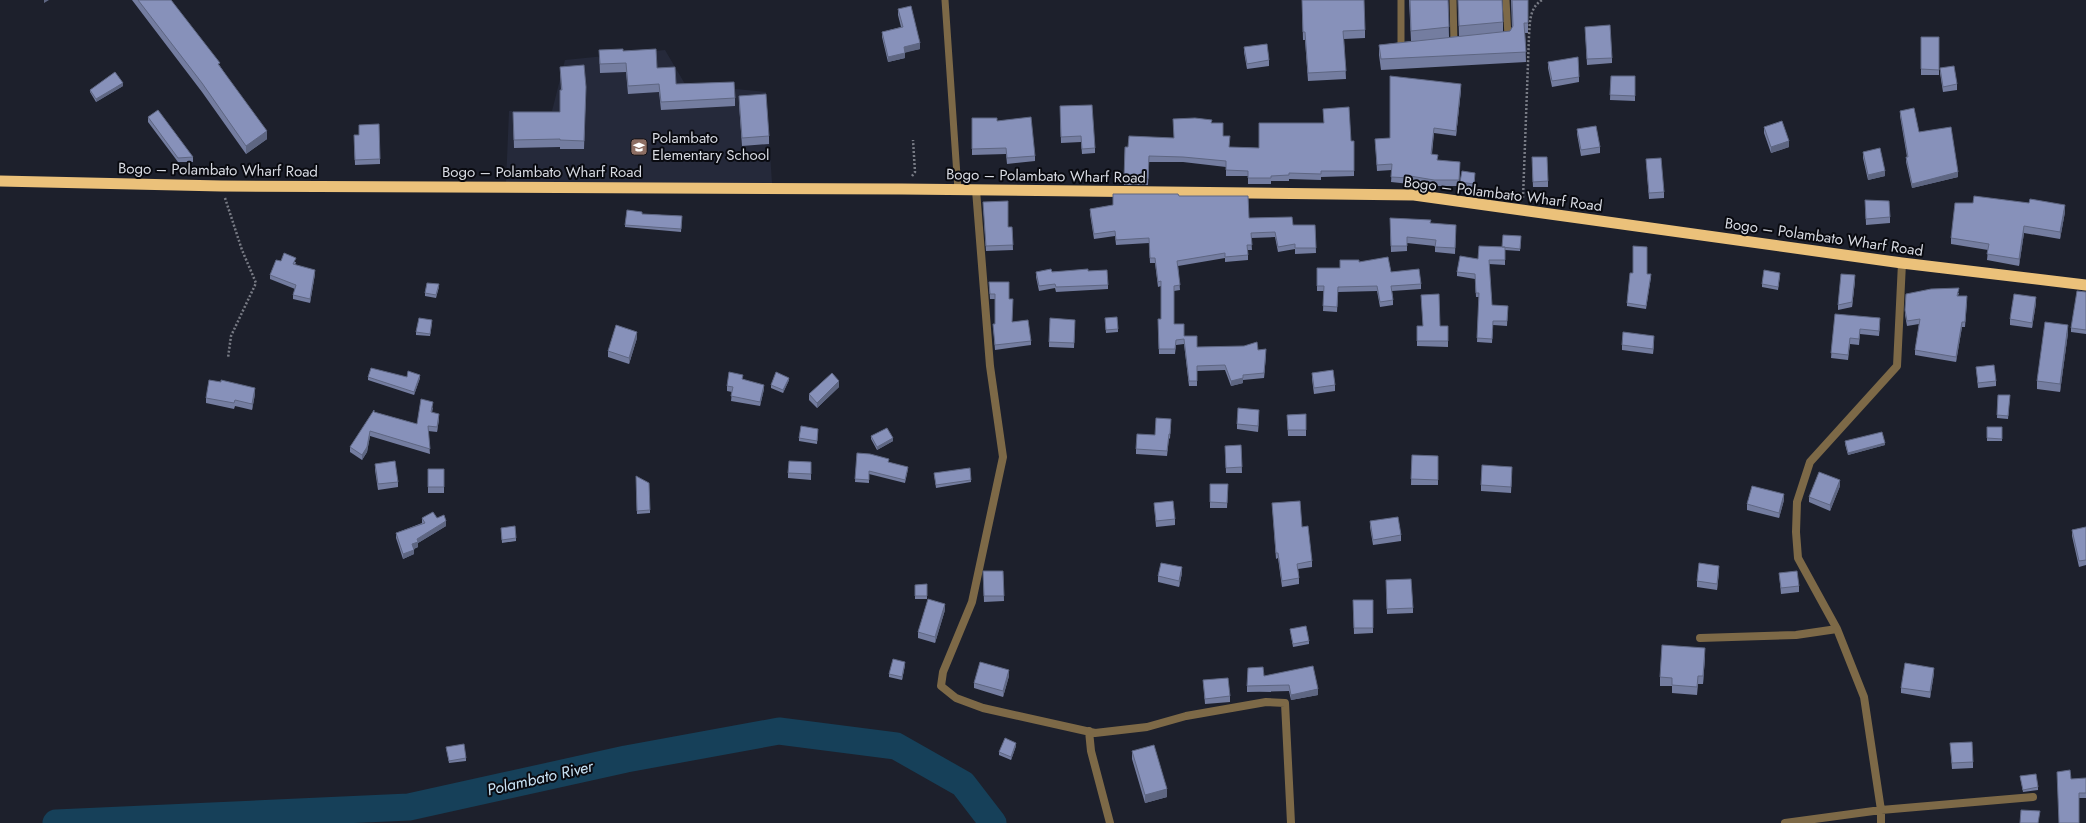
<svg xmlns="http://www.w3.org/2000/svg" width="2086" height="823" viewBox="0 0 2086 823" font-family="Jost,sans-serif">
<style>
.built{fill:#25293a}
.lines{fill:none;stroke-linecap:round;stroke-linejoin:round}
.river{stroke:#164059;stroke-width:27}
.path{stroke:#787b85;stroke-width:2.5;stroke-dasharray:2 2;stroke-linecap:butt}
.service{stroke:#7d6947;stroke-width:7}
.minor{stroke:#7d6947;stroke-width:8}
.trunk{stroke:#ebc17a;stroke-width:11}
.wall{fill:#747da0}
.shaded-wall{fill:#5e6682}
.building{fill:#8791ba;stroke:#5e6682}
.labels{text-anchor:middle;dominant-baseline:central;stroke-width:4;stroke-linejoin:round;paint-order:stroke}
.poi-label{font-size:15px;fill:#d7dae2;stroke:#090a10;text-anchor:start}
.street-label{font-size:15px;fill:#d7dae2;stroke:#090a10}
.water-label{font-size:16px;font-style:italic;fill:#c9e3f5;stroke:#090a10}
</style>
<rect width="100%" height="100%" fill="#1d202c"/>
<!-- built -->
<path class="built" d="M665,50L685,84L766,92L772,183H506L509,111H552L565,60Z"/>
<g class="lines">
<!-- river -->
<path class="river" d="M56,823L409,807L626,759L779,731L896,746L963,784L993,823"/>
<!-- path -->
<path class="path" d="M912,176L915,172L913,140
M225,198L242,250L256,283L231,336L228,358
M1523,198L1529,36C1530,23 1529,8 1542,0"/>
<!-- service -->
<path class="service" d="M945,0L958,190
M1401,0V47H1406
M1453,0L1454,43
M1506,37H1508L1506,0"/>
<!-- minor -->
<path class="minor" d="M976,190L990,366L1003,457L972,602L943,672L941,686L956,698L983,708L1095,733L1147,727L1186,716L1266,702L1285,703L1291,823
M1700,638L1796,635L1837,629L1798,558L1796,532L1797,502L1810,462L1897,366L1902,263
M1089,731L1091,751L1110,823
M1785,823L1881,810L1864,697L1837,629
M1881,823V810L2033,797"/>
<!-- trunk -->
<path class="trunk" d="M0,181L221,186L902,189L1414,195L1902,263L2086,285"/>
</g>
<!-- wall -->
<path class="wall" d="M132,0H171L220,66L267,139L246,154L202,92Z
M1302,0L1365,30V38L1344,39L1346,79L1308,81L1305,40H1303Z
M1409,0H1448L1449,37L1459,36L1458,0L1503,22V32L1510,31L1512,27L1511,0H1528V33H1525L1526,62L1381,70L1379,55V45L1411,41Z
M898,9L920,49L905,52V58L888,62L882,37V32L901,27L898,15Z
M1585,27L1612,58V63L1587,65Z
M1921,37H1939V75H1921Z
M1244,47L1269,60V66L1247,69L1244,52Z
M599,50L623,51L657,68L676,84L735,98V106L661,110L659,92L628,94L626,72L600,73Z
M1548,62L1579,77V82L1552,87L1548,68Z
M560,67L586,87L584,149H560V147L514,148L513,112H560L561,90Z
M1940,68L1957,84V90L1943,92L1940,73Z
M1611,76H1635V101L1610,100Z
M123,86L96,102L90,92V90Z
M1461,90L1456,136L1434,133L1432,154L1438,161L1460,162L1459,186H1434L1410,181V184L1391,182L1392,170L1377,171L1375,139L1390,138Z
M739,96L769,136V144L742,146L739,104Z
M1060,106L1095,148V153L1082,154L1081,142L1061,143Z
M1323,109L1351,141H1354V176L1321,177V180L1289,179V181H1271V184H1248V176H1226V167L1183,162H1149L1148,185H1124L1125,147H1128L1173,138L1212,123L1223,136L1229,147L1259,148L1324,123Z
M1900,111L1919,132L1958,177L1912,188L1906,162V157H1907L1900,116Z
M148,117L193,157V162H178L148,122Z
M972,118L997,121L1035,156V161L1007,164L1006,154L972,155Z
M1764,127L1789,147L1771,153L1764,133Z
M1577,129L1600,147V153L1581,156L1577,134Z
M359,135L380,159V164L355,165L354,140Z
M1863,152L1885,176L1868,180L1863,158Z
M1646,159L1664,192V198L1649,199Z
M1532,163L1548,181V187H1533Z
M1475,178L1474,190L1460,188V182Z
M1113,194L1179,196L1249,218L1293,225H1315L1316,253L1295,254V249L1278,252L1275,237L1251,238L1252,250H1248V260L1225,262V258L1178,266L1180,290L1174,291V324L1184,336L1197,347L1258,350L1266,354L1264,378L1243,380V383L1231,386L1225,370L1197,371V386H1189L1184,344L1176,345L1175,354H1159L1158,319H1161V286L1158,287L1155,263H1150L1149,243L1116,245L1115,236L1094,239L1090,214V209L1113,205Z
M1865,200L1890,217V223L1866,225Z
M983,202L1008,227H1012L1013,250L986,251Z
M2065,212L2060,239L2024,233L2019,266L1987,260L1988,250L1951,244V238Z
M642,214L682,216L681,232L625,227V225Z
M1390,218L1431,223L1456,230L1455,254L1435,252V246L1407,243V251L1391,252Z
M1521,236L1520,251L1505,250V265L1489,264L1492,305L1508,306L1507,326L1493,325L1492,343L1477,342L1479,297H1476L1475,279L1457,276V272L1478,259L1502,247Z
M281,261L296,262L295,265L315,274L310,303L293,299V295L295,289L270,279V275Z
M1359,262L1391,272L1421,284V289L1392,291L1393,300V305L1380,307L1377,291L1338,292L1337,312L1323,311L1324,291H1317V268H1340Z
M1088,271L1108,285V289L1056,292L1055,288L1039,291L1036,277V272Z
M1647,274L1651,277L1646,309L1627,306V303Z
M1780,275L1778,290L1762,287V284Z
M1855,281L1852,307L1838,310V305Z
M989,282L1009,299L1012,322L1031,341V345L995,350L993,324H995V299H990Z
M439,287L436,298L425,296V293Z
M2086,292V334L2071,332V328Z
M1959,293L1958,296L1967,301L1965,327H1962L1956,362L1915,355V350L1919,324L1907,326L1905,315L1906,294Z
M2036,303L2032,328L2010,325V319Z
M1835,314L1880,324L1879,336L1860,334L1859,345L1850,344L1848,360L1831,358Z
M1105,321L1118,329V332L1106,333Z
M432,323L430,336L416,335V332Z
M1075,325L1074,348L1049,347V342Z
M1417,326H1448V347L1417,346Z
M2068,333L2060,392L2037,389V381Z
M637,338L629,364L608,357V351Z
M1654,342L1653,354L1622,350V345Z
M1976,367L1996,381V386L1978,388Z
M1312,373L1335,385V391L1314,394L1312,379Z
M368,377H407L420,378L414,395L368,380Z
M743,379L764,389L760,406L731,401L732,392L727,391V386Z
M789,380L783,393L771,388V385Z
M839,387L817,408L809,400V394Z
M255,394L252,410L235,406L234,409L206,403V398Z
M1998,395H2010L2008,419L1997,418Z
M433,407L432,413L439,419L437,432L428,431L430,454L370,436L367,452L362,460L350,452V447L374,412L417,424Z
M1306,414V436H1288L1287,415Z
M1259,416L1258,432L1237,429V424Z
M1171,419L1170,439L1169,438L1167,456L1136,454V449L1155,435Z
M1987,427H2002V441H1987Z
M818,431L817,444L799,441V438Z
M871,436L893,441L877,450L871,439Z
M1845,441L1885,445L1848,455L1845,444Z
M1241,445L1242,473H1226L1225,446Z
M857,453L889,462L908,469L905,483L869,474V483L855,482Z
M1412,455L1438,456V485H1411Z
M811,462V480L788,478V473Z
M375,464L398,482V487L378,490L375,470Z
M428,469H444V493H428Z
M934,473L971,480V482L936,488Z
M1512,473L1511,493L1481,491V485Z
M636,476L650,510V513L637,514Z
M1210,484H1228L1227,508H1210Z
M1840,486L1830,511L1809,502V497Z
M1784,500L1779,518L1747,510V504Z
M1154,503L1175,519V525L1156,527Z
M1272,503L1312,561V567L1298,569L1299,578V584L1282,587L1278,558L1276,559Z
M422,518H437L446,526L418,543V547L414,549V554L403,559L396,538V533L422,523Z
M1370,521L1401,535V541L1373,545L1370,527Z
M2086,527V565L2079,567L2072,536V530Z
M501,530L516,538V541L502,543Z
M983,571H1003L1004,601L984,602Z
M1719,572L1717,590L1697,587V581Z
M1182,573L1179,587L1158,582V576Z
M1779,573L1799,586V592L1781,594Z
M927,584V599H915V585Z
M1386,585L1413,608V613L1387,614Z
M1353,600L1373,628V633L1354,634Z
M945,610L935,643L918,638V632Z
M1290,629L1309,641V644L1293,647Z
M1705,657L1703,684H1698L1697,695L1672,693V686H1660V677Z
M905,665L902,680L889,677V674Z
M1934,673L1930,698L1901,693V688Z
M1009,676L1003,697L974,688V683Z
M1264,676L1318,695L1291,700L1289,691L1247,692V686Z
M1203,680L1230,696V702L1205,704Z
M1950,743L1973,762V768L1952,769Z
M1016,746L1011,760L999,755V752Z
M446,747L466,758V761L449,763Z
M1132,751L1167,797L1145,803L1132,759Z
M2020,776L2038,787V790L2023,792Z
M2071,779L2086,781V798H2079Z"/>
<!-- shaded-wall -->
<path class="shaded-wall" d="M44,0H49L44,3Z
M920,43V49L904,53V47Z
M905,53V58L888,62V57Z
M123,83V86L96,102V99Z
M1461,84V90L1456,136V131Z
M267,131V139L246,154V146Z
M1789,141V147L1771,153V147Z
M1885,171V176L1868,180V175Z
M1958,172V177L1912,188V184Z
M1475,173V178L1474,190V184Z
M2065,205V212L2060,239V232Z
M2024,226V233L2019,266V259Z
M315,270V274L310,303V299Z
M1855,275V281L1852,307V302Z
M2036,297V303L2032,328V323Z
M1962,322V327L1956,362V357Z
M2068,325V333L2060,392V384Z
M637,332V338L629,364V358Z
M1654,336V342L1653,354V349Z
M1266,349V354L1264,378V373Z
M420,375V378L414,395V392Z
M789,378V380L783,393V390Z
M1243,378V383L1231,386V381Z
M839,381V387L817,408V403Z
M764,385V389L760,406V402Z
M255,388V394L252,410V404Z
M1259,410V416L1258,432V426Z
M439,414V419L437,432V427Z
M370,431V436L367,452L362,460V455Z
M893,438V441L877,450V447Z
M1885,443V445L1848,455V453Z
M1840,480V486L1830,511V505Z
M1784,494V500L1779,518V513Z
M446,521V526L418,543V547L412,549V544L417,539Z
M414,550V554L403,559V554Z
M1719,566V572L1717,590V584Z
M1182,567V573L1179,587V581Z
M945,604V610L935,643V637Z
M1705,648V657L1703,684V676Z
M905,662V665L902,680V677Z
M1934,668V673L1930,698V692Z
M1009,670V676L1003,697V691Z
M1318,689V695L1291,700V695Z
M1016,743V746L1011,760V757Z
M1167,789V797L1145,803V795Z"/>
<!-- building -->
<path class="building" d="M138,0H171L220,63L218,64L267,131L246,146L202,83Z
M1302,0H1364L1365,30L1343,31L1346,71L1308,73L1305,32H1303Z
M1410,0H1448L1449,27L1411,31Z
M1458,0H1502L1503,22L1459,26Z
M1512,0H1528V23H1524L1526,52L1381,59L1379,45L1510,31L1513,26Z
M911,6L920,43L904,47L905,53L888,57L882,32L903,27L898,9Z
M1610,25L1612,58L1587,59L1585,27Z
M1921,37H1939V70L1921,69Z
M1267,44L1269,60L1247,64L1244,47Z
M623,49V51L656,49L657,68L675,67L676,84L734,82L735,98L661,102L659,84L628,86L626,63L600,64L599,50Z
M1578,57L1579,77L1552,81L1548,62Z
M584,65L586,87L584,141L560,140V139L514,140L513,112H560V90H562L560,67Z
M1954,66L1957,84L1943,87L1940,68Z
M115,72L123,83L96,99L90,90Z
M1390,76L1461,84L1456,131L1434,128L1431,154L1438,155L1437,160L1460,162L1459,180H1434L1410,176V178L1391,177L1392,164L1377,165L1375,139L1390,138Z
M1611,76H1635V96L1610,95Z
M766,94L769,136L742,138L739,96Z
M1092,105L1095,148L1082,149L1081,136L1061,137L1060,106Z
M1349,107L1351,141H1354V171H1321V174L1289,173V175L1271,176V178H1248V171L1226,170V161L1183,157L1149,156L1148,179H1124L1125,147H1128L1129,136L1174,138L1173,119L1195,118L1212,120L1211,123H1223V136H1230L1229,147L1259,148V123H1324L1323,109Z
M1914,108L1919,132L1951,127L1958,172L1912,184L1906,157H1908L1900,111Z
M158,110L193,157L178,158L148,117Z
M1031,117L1035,156L1007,158L1006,148L972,149V118H997V121Z
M1782,121L1789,141L1771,147L1764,127Z
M379,124L380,159L355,160L354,135H359V125Z
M1596,126L1600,147L1581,150L1577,129Z
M1880,148L1885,171L1868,175L1863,152Z
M1532,157H1547L1548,181L1533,182Z
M1661,158L1664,192L1649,193L1646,159Z
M1462,171L1475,173L1474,184L1460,182Z
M1113,194H1178L1179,196H1248L1249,218L1292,217L1293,225H1315L1316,248H1295V244L1278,247L1275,232L1251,233L1252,245H1247L1248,255L1225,257V253L1177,261L1180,285L1174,286V324H1184V336H1197V347L1244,346L1257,342L1258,350L1266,349L1264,373L1243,375V378L1231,381L1225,365L1197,366V381H1189L1184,339L1176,340L1175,349H1159L1158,319H1161V281L1158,282L1155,258H1150L1149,238L1116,240L1115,231L1094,234L1090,209L1113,205Z
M1974,196L2029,203L2030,199L2065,205L2060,232L2024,226L2019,259L1987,254L1989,244L1951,238L1955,203H1973Z
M1865,200L1889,201L1890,217L1866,219Z
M1008,201V227H1012L1013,245L986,246L983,202Z
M627,210L642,212V214L682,216L681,229L625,225Z
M1390,218L1431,220L1430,223L1456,225L1455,248L1435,247L1436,240L1407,237V246H1391Z
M1503,235L1521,236L1520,249L1502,247Z
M1479,246L1505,247V260H1489L1492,305L1508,306L1507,321H1493L1492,339L1477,338L1479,293H1476L1475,274L1457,272L1460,256L1478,259Z
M1633,246L1647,247V274H1651L1646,306L1627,303L1630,273H1633Z
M284,253L296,258L293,264L315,270L310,299L293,295L296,285L270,275L276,260L281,261Z
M1388,257L1391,272L1419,269L1421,284L1391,286L1393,300L1380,302L1377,286L1338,287L1337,307L1323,306L1324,286H1317V268H1340V260H1359V262Z
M1051,269L1052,272L1088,269V271L1107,270L1108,285L1056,287L1055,284L1039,286L1036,272Z
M1764,270L1780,273L1778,287L1762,284Z
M1841,274L1855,275L1852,302L1838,305Z
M989,282H1009V299H1013L1012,322L1028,320L1031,341L995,345L993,324H995V294H990Z
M427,283L439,284L436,295L425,293Z
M1959,288L1957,296H1967L1965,322H1962L1956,357L1915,350L1920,319L1907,321L1905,310L1906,294L1931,289Z
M2077,291L2086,292V330L2071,328Z
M1439,294L1440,326H1448V341H1417V326H1423L1421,295Z
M2014,294L2036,297L2032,323L2010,319Z
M1835,314L1880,318L1879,331L1860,329L1859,339L1850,338L1848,355L1831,353Z
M1117,317L1118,329L1106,330L1105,318Z
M419,318L432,320L430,334L416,332Z
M1050,318L1075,320L1074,343L1049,342Z
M2045,322L2068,325L2060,384L2037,381Z
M616,325L637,332L629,358L608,351Z
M1623,332L1654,336L1653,349L1622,345Z
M1994,365L1996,381L1978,383L1976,367Z
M371,368L407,377L408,371L420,375L414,392L368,377Z
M1333,370L1335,385L1314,388L1312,373Z
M729,372L743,375L742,379L764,385L760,402L731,396L733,387L727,386Z
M776,372L789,378L783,390L771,385Z
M832,373L839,381L817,403L809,394Z
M209,380L221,382V380L255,388L252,404L235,400L234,403L206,398Z
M1998,395H2010L2008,416L1997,415Z
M421,399L433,402L431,412L439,414L437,427L428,426L430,449L370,431L367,447L362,455L350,447L374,410V412L417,424Z
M1238,408L1259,410L1258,426L1237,424Z
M1306,414V430H1288L1287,415Z
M1156,418L1171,419L1170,434H1169L1167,451L1136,449L1137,434L1155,435Z
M801,426L818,429L817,441L799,438Z
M1987,427H2002V439L1987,438Z
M887,428L893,438L877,447L871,436Z
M1882,432L1885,443L1848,453L1845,441Z
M1241,445L1242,467L1226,468L1225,446Z
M857,453L870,454L889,459L888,462L908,467L905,480L869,471V480L855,479Z
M1412,455L1438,456V480L1411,479Z
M395,461L398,482L378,484L375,464Z
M789,461L811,462V474L788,473Z
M1482,465L1512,467L1511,487L1481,485Z
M970,468L971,480L936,485L934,473Z
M428,469H444V487H428Z
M1819,472L1840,480L1830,505L1809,497Z
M636,476L649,483L650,510L637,511Z
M1210,484H1228L1227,503L1210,502Z
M1752,486L1784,494L1779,513L1747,504Z
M1173,501L1175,519L1156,521L1154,503Z
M1300,501L1302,527L1308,526L1312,561L1297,564L1299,578L1282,581L1278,553H1276L1272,503Z
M433,512L437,518L444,515L446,521L417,539L418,542L412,544L414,550L403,554L396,533L425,523L422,518Z
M1398,517L1401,535L1373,540L1370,521Z
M515,526L516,538L502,540L501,528Z
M2086,527V560L2079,561L2072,530Z
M1161,563L1182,567L1179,581L1158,576Z
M1699,563L1719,566L1717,584L1697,581Z
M983,571H1003L1004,596H984Z
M1797,571L1799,586L1781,588L1779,573Z
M1411,579L1413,608L1387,609L1386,580Z
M927,584V596H915V585Z
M928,599L945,604L935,637L918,632Z
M1353,600H1373V628H1354Z
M1306,626L1309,641L1293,644L1290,629Z
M1662,645L1705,648L1703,676H1698L1697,687L1672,685V678L1660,677Z
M893,659L905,662L902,677L889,674Z
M980,662L1009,670L1003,691L974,683Z
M1905,663L1934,668L1930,692L1901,688Z
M1313,666L1318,689L1291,695L1289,685L1247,686L1248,668L1263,667L1264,676Z
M1228,678L1230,696L1205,699L1203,680Z
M1005,738L1016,743L1011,757L999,752Z
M1972,742L1973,762L1952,763L1950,743Z
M464,744L466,758L449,761L446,747Z
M1154,745L1167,789L1145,795L1132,751Z
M2070,770L2071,779L2086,778V793H2079V823H2059L2057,772Z
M2036,774L2038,787L2023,790L2020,776Z
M2021,810L2040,811L2038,823H2020Z"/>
<!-- icons -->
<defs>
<symbol id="school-square" viewBox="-11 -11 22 22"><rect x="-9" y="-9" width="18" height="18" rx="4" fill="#8d6e63" stroke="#090a10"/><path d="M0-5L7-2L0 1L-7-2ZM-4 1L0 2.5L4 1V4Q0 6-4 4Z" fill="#fff"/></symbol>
</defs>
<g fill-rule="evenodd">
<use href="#school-square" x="629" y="137" width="20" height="20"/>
</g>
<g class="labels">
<!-- poi labels -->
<g class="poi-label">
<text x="652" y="138">Polambato<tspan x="652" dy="17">Elementary School</tspan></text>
</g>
<!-- street labels -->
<g class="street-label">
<text transform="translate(218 170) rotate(1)">Bogo – Polambato Wharf Road</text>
<text x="542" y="172">Bogo – Polambato Wharf Road</text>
<text transform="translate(1046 176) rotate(1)">Bogo – Polambato Wharf Road</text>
<text transform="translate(1503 194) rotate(7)">Bogo – Polambato Wharf Road</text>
<text transform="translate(1824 237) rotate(8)">Bogo – Polambato Wharf Road</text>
</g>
<!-- water labels -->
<g class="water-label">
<text transform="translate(540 778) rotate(-13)">Polambato River</text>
</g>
</g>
</svg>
